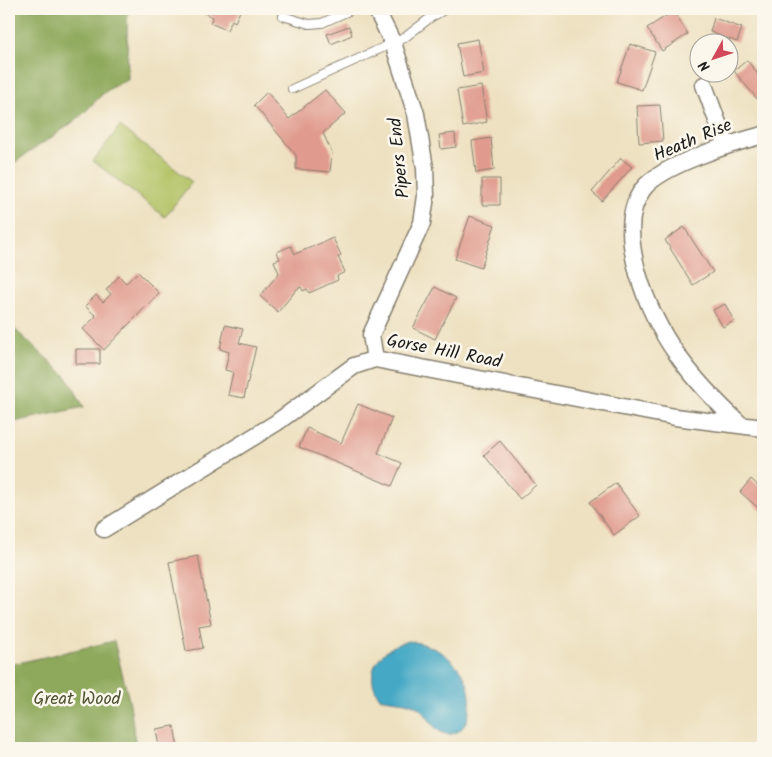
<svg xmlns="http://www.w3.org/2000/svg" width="772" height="757" viewBox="0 0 772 757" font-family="Kalam,sans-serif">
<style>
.green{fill:#b3c366;stroke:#687041}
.forest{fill:#8ea95b;stroke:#55623c}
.water{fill:#44a8c4;stroke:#306270}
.building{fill:#e09b8e}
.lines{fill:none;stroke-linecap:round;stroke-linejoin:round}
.lane-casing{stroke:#857e6e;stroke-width:10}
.street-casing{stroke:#857e6e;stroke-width:19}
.lane{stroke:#fff;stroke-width:8}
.street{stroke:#fff;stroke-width:16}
.labels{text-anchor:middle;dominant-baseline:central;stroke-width:5;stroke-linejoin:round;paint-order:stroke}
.street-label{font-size:18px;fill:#1c1c1c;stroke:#fbf7ec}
.park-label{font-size:18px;fill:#515636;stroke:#fbf7ec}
</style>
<rect width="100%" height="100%" fill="#fbf7ec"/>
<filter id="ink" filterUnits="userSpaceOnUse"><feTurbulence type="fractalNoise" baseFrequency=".02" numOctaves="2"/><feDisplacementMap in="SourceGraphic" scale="10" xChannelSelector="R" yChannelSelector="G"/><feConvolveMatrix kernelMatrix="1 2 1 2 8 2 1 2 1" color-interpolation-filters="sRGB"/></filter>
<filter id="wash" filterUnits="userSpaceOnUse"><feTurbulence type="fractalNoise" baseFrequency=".0096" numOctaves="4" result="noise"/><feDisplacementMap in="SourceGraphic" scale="20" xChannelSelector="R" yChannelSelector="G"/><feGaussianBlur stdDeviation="1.12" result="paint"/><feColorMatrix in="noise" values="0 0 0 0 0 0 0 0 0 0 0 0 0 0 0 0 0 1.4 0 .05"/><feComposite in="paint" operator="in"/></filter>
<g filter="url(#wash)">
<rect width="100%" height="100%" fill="#eee1c1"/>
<!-- green -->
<path class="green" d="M120,126L192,182L165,217L93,161Z"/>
<!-- forest -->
<path class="forest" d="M9,9H129L127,20L128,80C99,90 95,106 73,122C52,138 29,151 9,167Z
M9,324L67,377L84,407L9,423Z
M114,641L130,704L136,748H9V665Z"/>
<!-- water -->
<path class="water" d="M408,641C447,645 481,679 467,720C464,727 459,733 451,734C435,736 430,717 420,709C408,699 394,702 380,698C361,672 381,647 408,641Z"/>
<g id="blocks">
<!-- building -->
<path class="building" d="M200,9H241L235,22L232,20L227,30L210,23L213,17L199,11Z
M674,11L688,34L662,51L647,28Z
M714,18L742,28L737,42L710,32Z
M349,26L352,35L331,44L327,34Z
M478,39L484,73L463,77L457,43Z
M630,44L655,52L642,90L617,82Z
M747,60L763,81V106L734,71Z
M481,86L487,122L463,127L457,90Z
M325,90L346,113L323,133L332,153L330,172L296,169V155L254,105L267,92L289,119Z
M660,105L663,141L639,143L637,106Z
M455,133L456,147L441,149L439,135Z
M491,138L494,170L476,173L472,141Z
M621,158L632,167L602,201L592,192Z
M482,179H500V205H482Z
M470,216L495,225L481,268L455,259Z
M684,227L713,272L693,285L665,240Z
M333,238L341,255L338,257L345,272L337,276L338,280L309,293L307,289L303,291L301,287L297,289L278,312L260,296L279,273L274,261L280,259L277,252L291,246L295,254Z
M138,272L159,293L104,350L83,329L96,316L85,306L96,295L103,302L111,294L106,290L119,276L126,283Z
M435,287L456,298L435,339L413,328Z
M725,304L734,321L723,327L713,310Z
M225,325L243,329L239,343L256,347L244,398L228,395L233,372L225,370L229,352L220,349Z
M76,349H100V364H76Z
M358,404L392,418L378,453L402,463L392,486L299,447L307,428L341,443Z
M500,441L536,485L520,499L484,455Z
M751,479L763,490V512L740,492Z
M616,483L640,516L614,535L590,502Z
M198,556L211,624L199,626L203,648L186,651L169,562Z
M174,726L178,748H159L156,729Z"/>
</g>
</g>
<g filter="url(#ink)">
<use href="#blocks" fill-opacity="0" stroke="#857e6e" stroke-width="1"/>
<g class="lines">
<defs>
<path id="lane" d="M283,16L309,24L322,23L353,9
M292,89L404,38L430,18L446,9"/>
<path id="street" d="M704,85L726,145
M375,359L371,335L422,223L426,196L425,168L416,114L393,43L376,9
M740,424C716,402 694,379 676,353C649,316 612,231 643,189C661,165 733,143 763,135
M104,529L276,423L354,366L375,359L675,417L763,428"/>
</defs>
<!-- lane casing -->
<use href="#lane" class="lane-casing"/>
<!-- street casing -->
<use href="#street" class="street-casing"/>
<!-- lane -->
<use href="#lane" class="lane"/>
<!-- street -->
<use href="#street" class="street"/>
</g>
</g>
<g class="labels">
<!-- street labels -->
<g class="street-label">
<text transform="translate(693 141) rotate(-23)">Heath Rise</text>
<text transform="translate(400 158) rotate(-96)">Pipers End</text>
<text transform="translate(444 352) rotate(11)">Gorse Hill Road</text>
</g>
<!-- park labels -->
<g class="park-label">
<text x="77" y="699">Great Wood</text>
</g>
</g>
<!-- margin -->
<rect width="772" height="757" fill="none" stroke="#fbf7ec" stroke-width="30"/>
<!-- north arrow -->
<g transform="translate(714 58) rotate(230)"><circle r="24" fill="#fbf7ec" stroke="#a29f99"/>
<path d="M0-4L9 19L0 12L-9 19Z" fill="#d1495b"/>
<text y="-8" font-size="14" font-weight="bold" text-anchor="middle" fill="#1c1c1c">N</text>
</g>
</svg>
